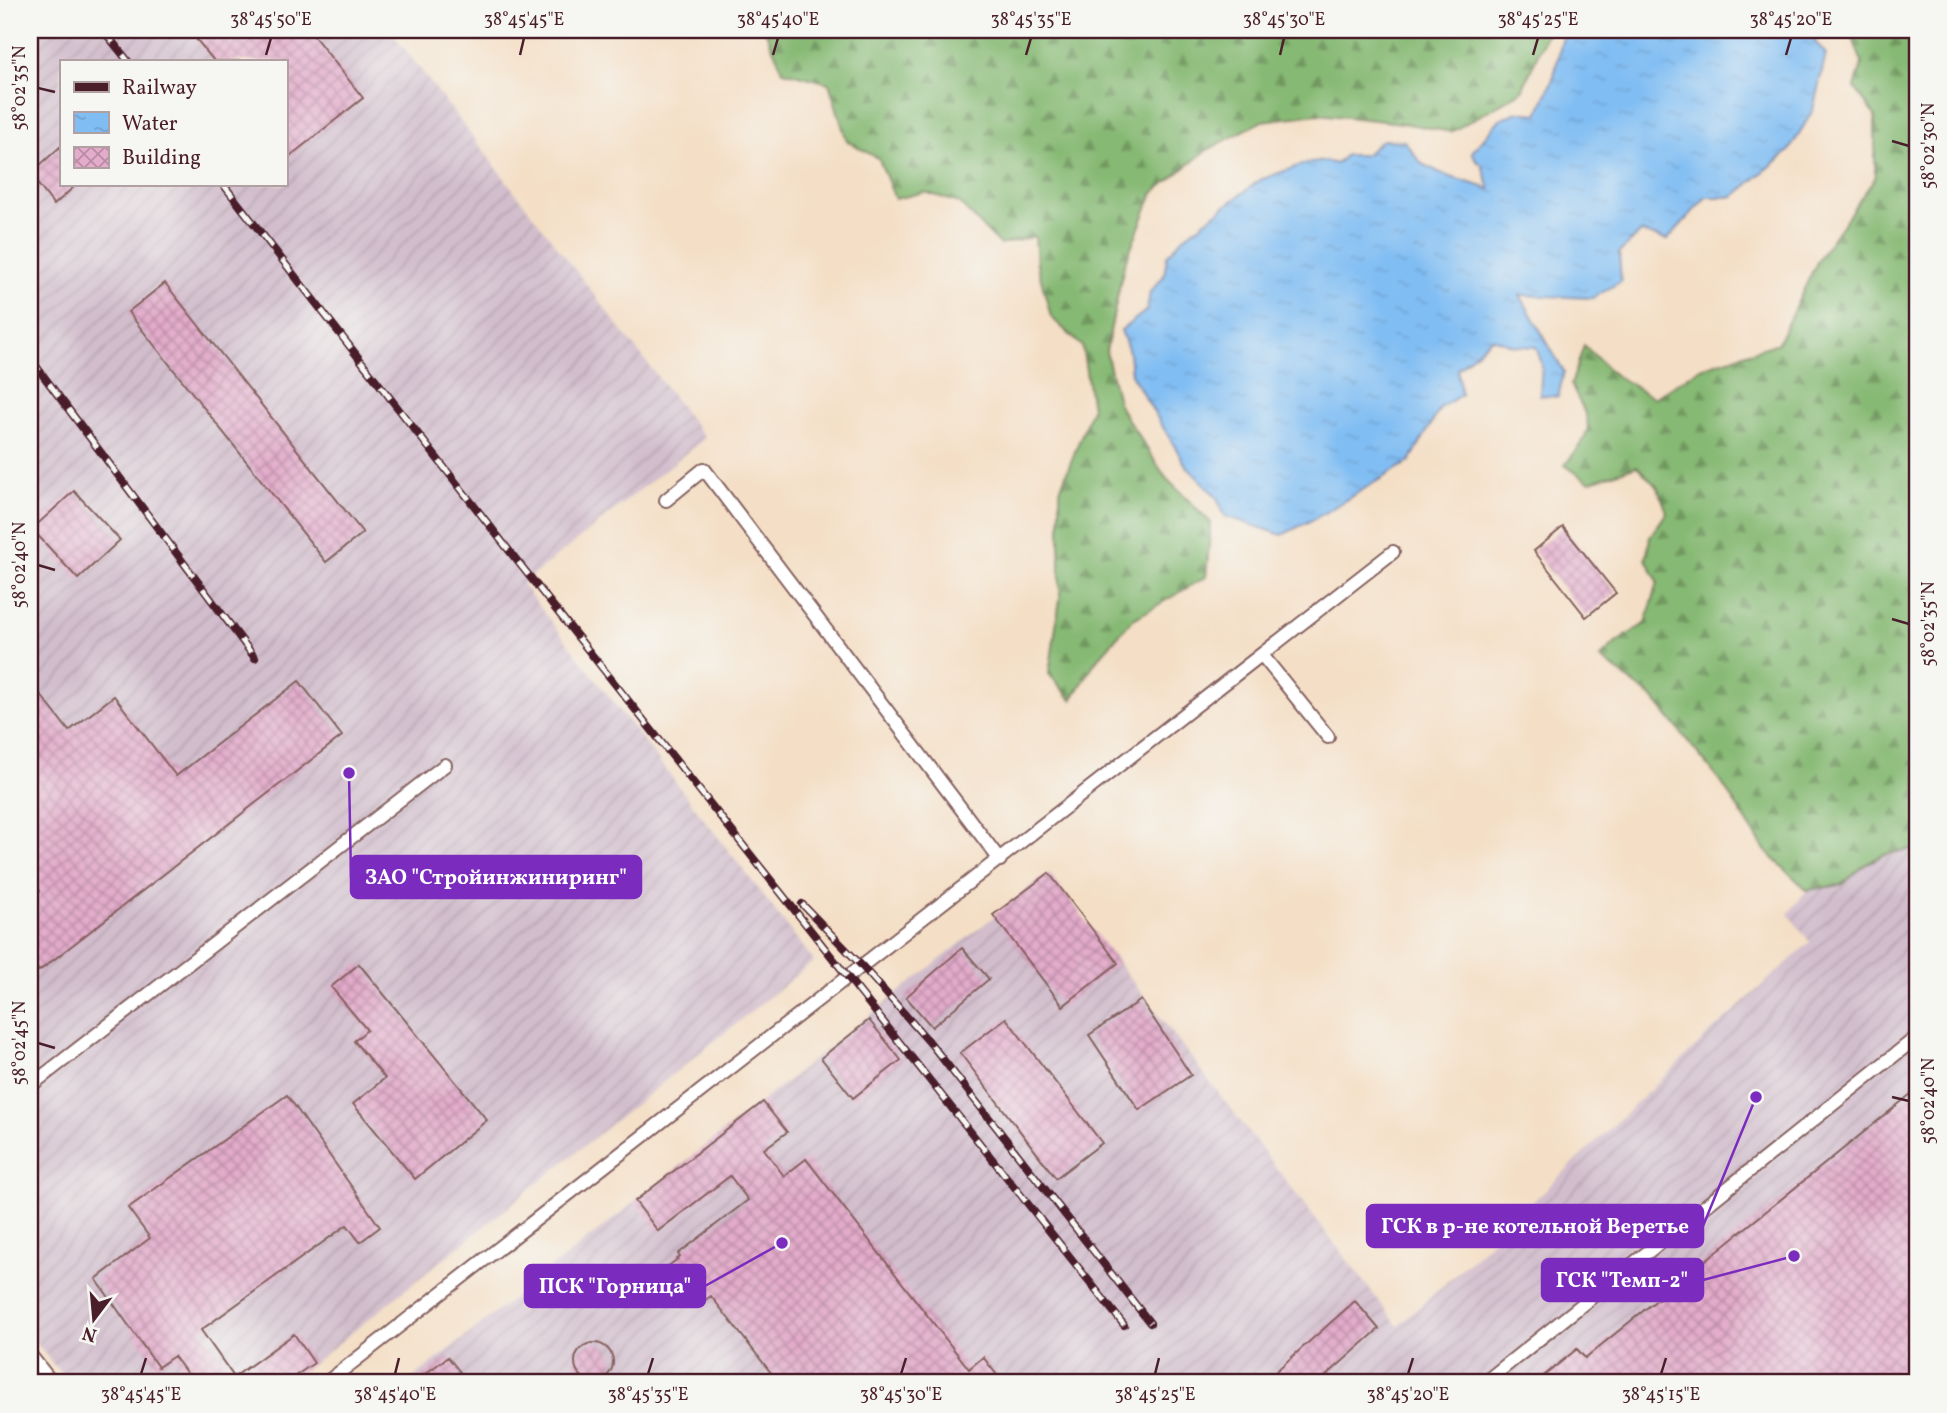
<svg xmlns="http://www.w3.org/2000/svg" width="1947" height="1413" viewBox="0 0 1947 1413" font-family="Vollkorn,serif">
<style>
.industrial{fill:url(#industrial-furrows);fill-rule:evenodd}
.forest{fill:url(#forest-firs);stroke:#686c4f;stroke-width:2}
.water{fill:url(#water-ripples);stroke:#656e8f;stroke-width:2}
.building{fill:url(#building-cross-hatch)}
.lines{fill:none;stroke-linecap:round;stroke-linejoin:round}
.lane-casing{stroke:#866261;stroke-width:16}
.lane{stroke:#fff;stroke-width:12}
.rail-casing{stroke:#4a1f2b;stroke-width:8}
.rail{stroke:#f6f6f2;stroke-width:5;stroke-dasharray:16;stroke-linecap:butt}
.ticks{fill:none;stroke:#4a1f2b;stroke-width:2.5}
.leader{fill:none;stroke:#7b2cbf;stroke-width:2.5}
.callout-dot{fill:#7b2cbf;stroke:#f6f6f2;stroke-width:2.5}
.callout{fill:#7b2cbf;stroke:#7b2cbf;stroke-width:2.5}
.callout-label{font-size:21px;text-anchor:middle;font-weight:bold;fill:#fff}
.neatline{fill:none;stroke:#4a1f2b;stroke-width:2.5}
.ticks-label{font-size:18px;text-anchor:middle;fill:#4a1f2b}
</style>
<defs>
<pattern id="industrial-furrows" width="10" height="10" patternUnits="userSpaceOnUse" patternTransform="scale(1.75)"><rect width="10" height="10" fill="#d1bdcc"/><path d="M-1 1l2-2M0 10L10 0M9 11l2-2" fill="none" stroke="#b5a2af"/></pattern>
<pattern id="forest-firs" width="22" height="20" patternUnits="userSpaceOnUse" patternTransform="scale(1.75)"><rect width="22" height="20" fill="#86b973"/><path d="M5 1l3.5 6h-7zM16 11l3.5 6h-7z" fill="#70965f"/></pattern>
<pattern id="water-ripples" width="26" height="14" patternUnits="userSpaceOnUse" patternTransform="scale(1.75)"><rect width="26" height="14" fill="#80bdf3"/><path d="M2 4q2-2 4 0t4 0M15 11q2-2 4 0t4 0" fill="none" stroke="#70a2d0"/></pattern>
<pattern id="building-cross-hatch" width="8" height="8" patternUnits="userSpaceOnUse" patternTransform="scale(1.75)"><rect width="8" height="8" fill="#e3accb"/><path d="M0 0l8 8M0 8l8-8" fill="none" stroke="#ba8ba5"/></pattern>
</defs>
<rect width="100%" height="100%" fill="#f6f6f2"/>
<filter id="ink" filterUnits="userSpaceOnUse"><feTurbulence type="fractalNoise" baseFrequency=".0143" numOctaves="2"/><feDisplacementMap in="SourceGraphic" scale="14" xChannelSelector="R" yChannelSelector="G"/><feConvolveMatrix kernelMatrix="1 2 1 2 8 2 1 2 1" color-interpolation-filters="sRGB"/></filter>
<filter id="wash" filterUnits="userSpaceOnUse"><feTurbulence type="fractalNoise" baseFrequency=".00686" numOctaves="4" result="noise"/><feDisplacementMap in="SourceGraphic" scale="28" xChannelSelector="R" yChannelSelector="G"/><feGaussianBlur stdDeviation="1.57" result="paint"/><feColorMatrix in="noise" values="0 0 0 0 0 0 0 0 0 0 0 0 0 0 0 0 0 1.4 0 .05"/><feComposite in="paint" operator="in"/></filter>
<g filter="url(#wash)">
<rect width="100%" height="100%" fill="#f4dfc6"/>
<!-- industrial -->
<path class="industrial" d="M30,30H390L705,438L522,584L814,961L314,1363L285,1383H68L30,1335ZM61,61H285V184H61Z
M1917,848V1383H407L1049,873L1398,1326L1478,1254L1709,1034L1810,942L1788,914L1807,890L1841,885L1866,864L1883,855Z"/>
<!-- forest -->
<path class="forest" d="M765,30H1548L1522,91L1451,132L1403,123L1318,114L1262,121L1207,150L1153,193L1124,265L1106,351L1119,406L1166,478L1211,523L1206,577L1132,620L1095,662L1072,700L1049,674L1060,599V490L1092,408L1082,346L1051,317L1037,264L1035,236L1000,245L959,203L925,192L895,199L879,159L847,141L829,83L783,71Z
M1850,30H1917V848L1883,855L1866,864L1841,885L1807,890L1765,850L1721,782L1654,699L1600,658L1617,642L1646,623L1658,582L1646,559L1650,537L1667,512L1658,488L1637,466L1589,482L1565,465C1596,425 1593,429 1571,385L1584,345L1613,374L1654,398L1701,368L1778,343L1819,258L1875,178V116L1855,88L1862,63Z"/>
<!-- water -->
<path class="water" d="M1568,30H1805L1826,54L1813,110L1789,151L1733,197H1706L1667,240L1641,232L1619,253L1621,281L1593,298L1520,295L1564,372L1558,397L1540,395L1542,364L1536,347L1515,346L1492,338L1457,369L1461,395L1441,407L1410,461L1314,519L1282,535L1225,516L1216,496L1187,467L1131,374L1129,352L1121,330L1147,310L1150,292L1164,276L1167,256L1183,238L1260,180L1304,164L1325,161L1336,164L1346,155H1365L1382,140L1404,141L1422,164L1447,176L1490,189L1482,165L1477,161L1472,152L1499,120L1517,112L1538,114L1554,76L1562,40Z"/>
<g id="blocks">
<!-- building -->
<path class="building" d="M189,30H309L363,98L285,160V61H214Z
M61,146V184H77L54,205L30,174Z
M165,283L363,533L326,562L128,312Z
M74,491L120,540L78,579L32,529Z
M1563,527L1616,593L1586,617L1534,551Z
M30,681L69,731L114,696L176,776L299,681L342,736L39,971L30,959V899L40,891L30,877Z
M1049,873L1118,963L1063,1006L993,915Z
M962,948L989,979L932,1027L906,997Z
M359,964L487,1120L415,1179L353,1104L385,1078L354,1041L367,1030L331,987Z
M1141,1000L1191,1075L1139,1110L1089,1035Z
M1006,1018L1102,1143L1056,1178L960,1053Z
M869,1020L901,1060L853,1098L821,1058Z
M1917,1089V1383H1535L1577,1349L1585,1358Z
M287,1095L380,1227L360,1242L347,1225L201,1330L234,1377L294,1334L314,1363L285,1383H194L174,1356L158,1367L96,1279L150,1238L128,1208Z
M763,1102L787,1132L764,1149L784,1176L806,1159L969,1369L983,1357L1003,1383H779L711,1296L697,1306L666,1268L680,1257L678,1254L748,1200L730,1176L658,1231L635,1201Z
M1355,1301L1379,1329L1318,1383H1284L1275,1372Z
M575 1362a19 19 0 1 1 38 0a19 19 0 1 1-38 0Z
M448,1357L460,1372L446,1383H413Z"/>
</g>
</g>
<g filter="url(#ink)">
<use href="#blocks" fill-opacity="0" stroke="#866261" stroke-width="2"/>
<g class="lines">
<defs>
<path id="lane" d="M666,500L704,469L1000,860
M1262,655L1328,737
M30,1086L445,765
M30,1355L52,1383
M326,1383L1393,552
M1484,1383L1917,1037"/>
</defs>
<!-- lane casing -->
<use href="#lane" class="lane-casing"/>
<!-- lane -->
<use href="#lane" class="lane"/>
<defs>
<path id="rail" d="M103,30L128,61
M223,184L511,553L1124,1325
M30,358L255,658
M802,904L862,966L931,1044L1150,1323"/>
</defs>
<!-- rail casing -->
<use href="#rail" class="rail-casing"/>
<!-- rail -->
<use href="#rail" class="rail"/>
</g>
</g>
<!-- ticks -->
<path class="ticks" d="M266,55L271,38M520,55L524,38M773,55L778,38M1026,55L1031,38M1280,55L1284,38M1533,55L1538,38M1786,55L1791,38M38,88L55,92M1892,141L1909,146M38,565L55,570M1892,619L1909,624M38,1043L55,1048M1892,1097L1909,1101M141,1374L146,1358M395,1374L399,1358M648,1374L653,1358M901,1374L906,1358M1155,1374L1159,1358M1408,1374L1413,1358M1661,1374L1666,1358"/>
<!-- callouts -->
<path class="leader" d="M349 773L351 877M1756 1097L1703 1226M1794 1256L1703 1280M782 1243L705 1286"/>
<g class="callout-dot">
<circle cx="349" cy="773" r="7"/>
<circle cx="1756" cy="1097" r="7"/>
<circle cx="1794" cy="1256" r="7"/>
<circle cx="782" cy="1243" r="7"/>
</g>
<g class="callout">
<rect x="351" y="856" width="290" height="42" rx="7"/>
<rect x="1367" y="1205" width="336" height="42" rx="7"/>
<rect x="1542" y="1259" width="161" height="42" rx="7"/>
<rect x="525" y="1265" width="180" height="42" rx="7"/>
</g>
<g class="callout-label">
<text x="496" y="884">ЗАО "Стройинжиниринг"</text>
<text x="1535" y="1233">ГСК в р-не котельной Веретье</text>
<text x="1622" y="1287">ГСК "Темп-2"</text>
<text x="615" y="1293">ПСК "Горница"</text>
</g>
<!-- margin -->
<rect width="1947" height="1413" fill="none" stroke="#f6f6f2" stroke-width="77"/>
<!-- legend -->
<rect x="60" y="60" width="228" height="126" fill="#f6f6f2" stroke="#b1a0a2" stroke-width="2"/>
<rect x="74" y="82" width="35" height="10" fill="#4a1f2b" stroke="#b1a0a2" stroke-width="2"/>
<text x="122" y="94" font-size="21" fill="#4a1f2b">Railway</text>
<rect x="74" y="112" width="35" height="21" fill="url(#water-ripples)" stroke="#b1a0a2" stroke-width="2"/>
<text x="122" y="130" font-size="21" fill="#4a1f2b">Water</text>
<rect x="74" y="147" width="35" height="21" fill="url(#building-cross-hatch)" stroke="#b1a0a2" stroke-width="2"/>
<text x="122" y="164" font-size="21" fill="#4a1f2b">Building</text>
<!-- north arrow -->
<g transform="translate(94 1319) rotate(196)" stroke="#f6f6f2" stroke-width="5" paint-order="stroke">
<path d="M0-5L12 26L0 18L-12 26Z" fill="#4a1f2b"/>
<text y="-10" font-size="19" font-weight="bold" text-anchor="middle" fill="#4a1f2b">N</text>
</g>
<rect x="38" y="38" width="1871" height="1336" class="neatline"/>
<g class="ticks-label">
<text x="271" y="25">38°45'50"E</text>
<text x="524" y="25">38°45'45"E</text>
<text x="778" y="25">38°45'40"E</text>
<text x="1031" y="25">38°45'35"E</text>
<text x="1284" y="25">38°45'30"E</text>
<text x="1538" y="25">38°45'25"E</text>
<text x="1791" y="25">38°45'20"E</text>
<text transform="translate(19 88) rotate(-90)" y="6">58°02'35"N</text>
<text transform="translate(1928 146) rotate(-90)" y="6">58°02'30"N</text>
<text transform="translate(19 565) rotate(-90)" y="6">58°02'40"N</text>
<text transform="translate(1928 624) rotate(-90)" y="6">58°02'35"N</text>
<text transform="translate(19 1043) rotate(-90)" y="6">58°02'45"N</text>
<text transform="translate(1928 1101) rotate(-90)" y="6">58°02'40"N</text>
<text x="141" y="1400">38°45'45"E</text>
<text x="395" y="1400">38°45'40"E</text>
<text x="648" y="1400">38°45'35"E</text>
<text x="901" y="1400">38°45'30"E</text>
<text x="1155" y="1400">38°45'25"E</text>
<text x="1408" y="1400">38°45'20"E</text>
<text x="1661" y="1400">38°45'15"E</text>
</g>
</svg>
